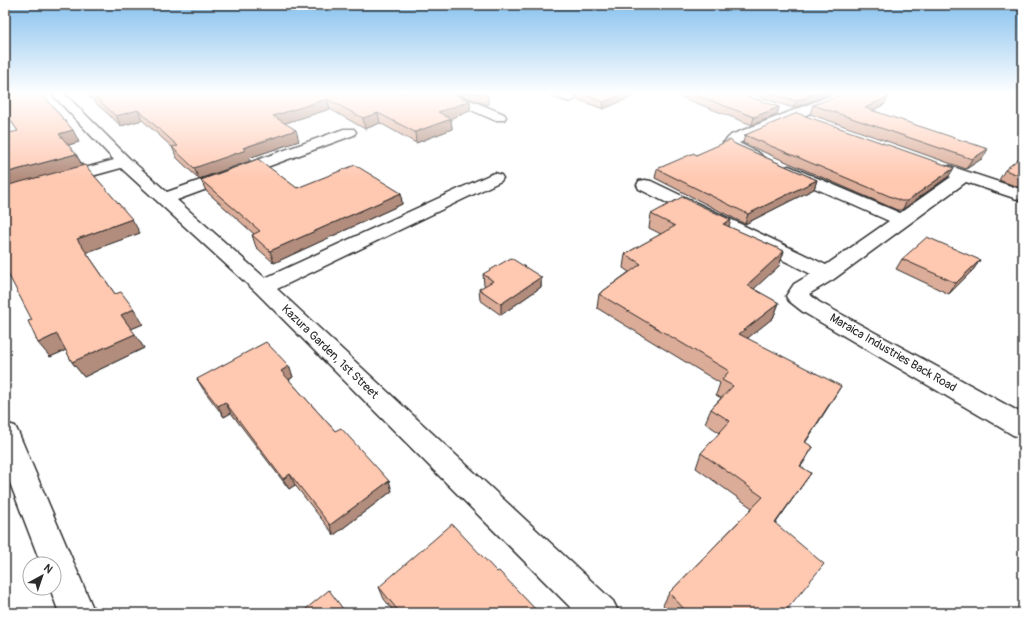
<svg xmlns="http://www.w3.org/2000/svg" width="1028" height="618" viewBox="0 0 1028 618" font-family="Pangolin,sans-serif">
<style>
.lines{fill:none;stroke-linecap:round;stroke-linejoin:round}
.minor-casing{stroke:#2b2b2b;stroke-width:3}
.minor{fill:#fff;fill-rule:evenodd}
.wall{fill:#dbac98;stroke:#2b2b2b}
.shaded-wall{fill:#b28c7c;stroke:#2b2b2b}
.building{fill:#ffc8b1;stroke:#2b2b2b}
.labels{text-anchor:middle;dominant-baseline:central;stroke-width:3.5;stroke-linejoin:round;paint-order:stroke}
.street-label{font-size:12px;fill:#2b2b2b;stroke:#fff}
</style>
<rect width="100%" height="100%" fill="#fff"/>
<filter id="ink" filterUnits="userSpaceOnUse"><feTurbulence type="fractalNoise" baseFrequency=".025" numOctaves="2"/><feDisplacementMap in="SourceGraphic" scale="8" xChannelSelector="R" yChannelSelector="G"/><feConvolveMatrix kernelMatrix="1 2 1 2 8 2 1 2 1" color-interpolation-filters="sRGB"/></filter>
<g filter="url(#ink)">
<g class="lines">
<defs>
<path id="minor" d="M51,93H64L130,159L167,192L344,129H354L356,132L354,135L177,200L265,278L489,175L495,173L501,175L503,178L501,181L277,289L613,601L619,613H576L256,292L121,168L5,200V190L114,160Z
M437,93H453L504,114L506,117L504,120H494L439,96Z
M550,93C558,92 571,91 576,98L570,102L552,96Z
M837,93H853L851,96L739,143L759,153L762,156L759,159C748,162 729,153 723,143L731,135Z
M789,166L900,213L951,177L944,174L942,171L944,168L950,166L1023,190V201L966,182L834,279L809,294L819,302L1023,414V438L1013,435L803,312L789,301L786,296L794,284L811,274L639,189L637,185L639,181L645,180L651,181L826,265L889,221L783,174L781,171L783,168Z
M5,423L15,426L19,434L95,613H59L50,588H54V564H41L5,470Z"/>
</defs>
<!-- minor casing -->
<use href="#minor" class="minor-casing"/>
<!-- minor -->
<use href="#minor" class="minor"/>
</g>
<!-- wall -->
<path class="wall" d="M5,93L79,142L68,145L83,165L140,233L86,252L115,294L143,324L131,329L144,348L84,377L72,362L66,350L50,357L32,320L18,131L5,113Z
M85,93H450L470,101V111L450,118L451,119L452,129L416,143L380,123L365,129L330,109L285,123L299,141L249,158L250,161L199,179L177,158L172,147L142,120L121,126Z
M456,93H483L488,95V105Z
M571,93H641L603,109L577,99V97Z
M671,93H738L779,107L777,115L752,125Z
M748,93H834L793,108Z
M885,104L873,110L983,158L966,169L810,114L813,105Z
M745,135L949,176L902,210H897L743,143Z
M735,144L817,180L814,189L745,224L655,178L657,169L696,155Z
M1023,155V189L999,180L1005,170Z
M201,180L297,188L401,193L402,204L274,263L256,247L252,235L254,234L206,191Z
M651,214L729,227L784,251L779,266L753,289L779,303L773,318L747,338L832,401L805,443L813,447L800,467L811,473L801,487L775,524L784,613H670L663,605L669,593L752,508L696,468L701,453L720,433L705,423L711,409L721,398L716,395L720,383L597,308L599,294L629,272L623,268L625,254L661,234L649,228Z
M902,259L980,260L973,270L949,294L896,269Z
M483,274L541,277V287L501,315L480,300L479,289L485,286L484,285Z
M289,366L293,377L289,380L335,431L389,481L392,491L334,535L295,485L289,489L231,413L224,417L203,389L197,379Z
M497,572L539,613H395L384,599L379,587Z"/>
<!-- shaded-wall -->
<path class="shaded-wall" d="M625,93H641L603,109L604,102Z
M817,93H834L793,108L796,101Z
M889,96L885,104L861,116L865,108Z
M327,99L330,109L276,126L273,116Z
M470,101V111L439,123L438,112Z
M779,107L777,115L752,125L754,117Z
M138,110L142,120L121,126L116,116Z
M378,113L380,123L365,129L363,118Z
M451,119L452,129L416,143L415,132Z
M73,130L79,142L65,146L59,134Z
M296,130L299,141L249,158L250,161L199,179L194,168L243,148Z
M988,149L983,158L966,169L972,159Z
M76,154L83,167L5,188V173Z
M954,168L949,176L902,210L907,201Z
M817,180L814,189L745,224L748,214Z
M401,193L402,204L274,263L270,251Z
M132,219L140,233L85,253L77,239Z
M731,220L727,234L723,224Z
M784,251L779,266L742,300L747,285Z
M980,260L973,270L949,294L956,283Z
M541,277V287L501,315V304Z
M779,303L773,318L734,349L739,334Z
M134,309L143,324L131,329L121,315Z
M57,334L68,349L50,357L38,343Z
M135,334L144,348L84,377L72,362Z
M289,366L293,377L285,382L281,371Z
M841,386L832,401L796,457L805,442Z
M225,402L231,413L224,417L218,406Z
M813,447L804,462L791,481L800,466Z
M811,473L801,487L766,537L775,523Z
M290,474L295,485L289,489L283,479Z
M389,481L392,491L334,535L330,525Z"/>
<!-- building -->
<path class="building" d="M5,93H41L73,130L59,134L76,154L5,173V134L18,131L5,112Z
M91,93H450L470,101L438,112L451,119L415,132L378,113L363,118L327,99L273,116L296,130L243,148L246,150L194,168L172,147L178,146L138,110L116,116Z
M580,93H625L604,102Z
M691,93H738L779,107L754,117Z
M771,93H817L796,101Z
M846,93H880L889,96L865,108L988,149L972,159L813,105Z
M797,113L954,168L907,201H901L745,135Z
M730,140L735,144L817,180L748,214L657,169L694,153L696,155Z
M1023,155V177L1005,170Z
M258,159L297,188L355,165L401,193L270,251L252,235L260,231L201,180Z
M85,165L132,219L77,239L115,294L121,292L134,309L121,315L135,334L72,362L57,334L38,343L28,321L32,320L5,268V186Z
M682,197L731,220L723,224L784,251L747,285L779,303L739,334L841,386L805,442L813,447L800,466L811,473L775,523L824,564L784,613H688L669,593L763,497L701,453L730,421L711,409L733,386L722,380L729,371L599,294L641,264L625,254L675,226L651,214Z
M927,237L980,260L956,283L902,259Z
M511,258L541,277L501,304L479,289L493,281L483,274Z
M266,342L289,366L281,371L335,431L341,428L389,481L330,525L290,474L283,479L225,402L218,406L197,379Z
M452,524L497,572L499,571L539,613H400L379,587Z
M329,590L346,613H301Z"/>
</g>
<!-- sky -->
<linearGradient id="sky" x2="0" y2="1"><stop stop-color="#87c1ee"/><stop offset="0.52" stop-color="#fff"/><stop offset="1" stop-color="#fff" stop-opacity="0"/></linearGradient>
<rect width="1028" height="179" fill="url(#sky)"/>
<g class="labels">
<!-- street labels -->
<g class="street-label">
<text transform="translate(330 352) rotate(44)">Kazura Garden, 1st Street</text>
<text transform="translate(893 353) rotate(30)">Maraica Industries Back Road</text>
</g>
</g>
<!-- margin -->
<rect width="1028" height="618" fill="none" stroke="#fff" stroke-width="20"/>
<rect x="10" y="10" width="1008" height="598" fill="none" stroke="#2b2b2b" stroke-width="1.5" filter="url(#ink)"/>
<!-- north arrow -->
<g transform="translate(42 576) rotate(40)"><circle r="19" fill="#ffffff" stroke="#aaaaaa"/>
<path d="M0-3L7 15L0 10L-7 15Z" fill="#2b2b2b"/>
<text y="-6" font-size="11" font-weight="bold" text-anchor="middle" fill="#2b2b2b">N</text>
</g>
</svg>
